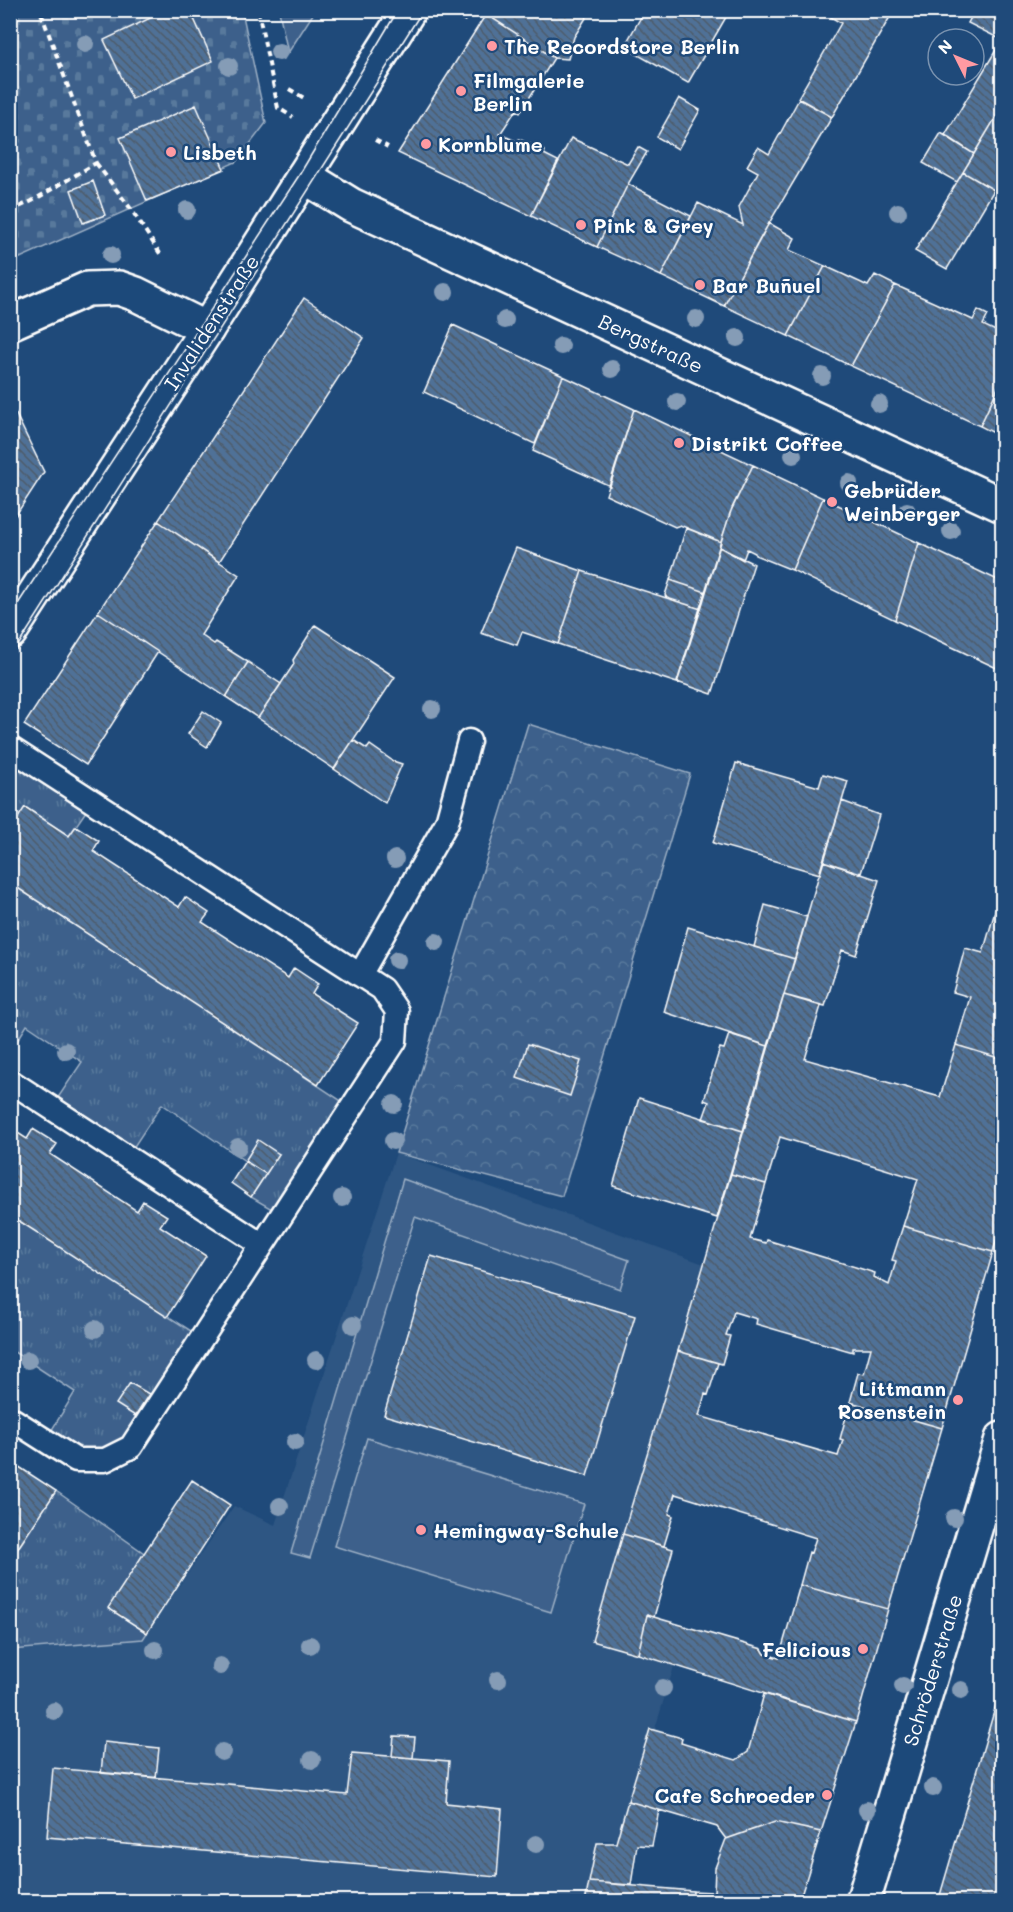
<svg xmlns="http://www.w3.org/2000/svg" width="1013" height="1912" viewBox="0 0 1013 1912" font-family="Mali,sans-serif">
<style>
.built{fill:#2e5683}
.grass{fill:url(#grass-tufts);stroke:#9eb0c5;stroke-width:1.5}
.cemetery{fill:url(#cemetery-stones);stroke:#9eb0c5;stroke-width:1.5}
.park{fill:url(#park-crowns);stroke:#9eb0c5;stroke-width:1.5}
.garden{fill:#3c618b;stroke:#9eb0c5;stroke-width:1.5}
.building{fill:url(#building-back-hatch);stroke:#fff;stroke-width:1.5}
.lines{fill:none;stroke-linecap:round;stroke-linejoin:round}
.service-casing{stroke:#fff;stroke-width:27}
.minor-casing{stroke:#fff;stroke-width:38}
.tertiary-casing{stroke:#fff;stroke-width:38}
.path{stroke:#fff;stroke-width:4;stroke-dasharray:6 4.5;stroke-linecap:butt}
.service{stroke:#1f4a7a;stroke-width:22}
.minor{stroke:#1f4a7a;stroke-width:33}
.tertiary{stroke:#1f4a7a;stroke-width:33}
.tram{stroke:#fff;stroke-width:1.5}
.tree{fill:#859cb6}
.poi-dot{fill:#ff9aa2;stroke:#1f4a7a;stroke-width:2}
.labels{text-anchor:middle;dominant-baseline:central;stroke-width:5;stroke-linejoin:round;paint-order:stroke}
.poi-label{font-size:20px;font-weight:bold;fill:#fff;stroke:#1f4a7a;text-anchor:start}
.street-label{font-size:20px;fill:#fff;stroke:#1f4a7a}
</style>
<defs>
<pattern id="grass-tufts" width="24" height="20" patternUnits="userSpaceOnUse" patternTransform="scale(1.5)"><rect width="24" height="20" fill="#3c618b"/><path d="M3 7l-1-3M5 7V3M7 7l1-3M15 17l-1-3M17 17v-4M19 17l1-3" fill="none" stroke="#59799c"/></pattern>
<pattern id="cemetery-stones" width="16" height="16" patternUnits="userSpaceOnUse" patternTransform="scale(1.5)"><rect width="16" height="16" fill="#3c618b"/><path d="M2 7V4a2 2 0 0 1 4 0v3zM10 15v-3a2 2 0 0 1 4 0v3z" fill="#59799c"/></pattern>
<pattern id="park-crowns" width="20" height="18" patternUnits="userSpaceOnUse" patternTransform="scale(1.5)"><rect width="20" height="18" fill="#3c618b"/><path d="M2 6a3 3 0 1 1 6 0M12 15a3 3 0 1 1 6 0" fill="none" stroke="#59799c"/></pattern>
<pattern id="building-back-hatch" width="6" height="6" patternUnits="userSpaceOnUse" patternTransform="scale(1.5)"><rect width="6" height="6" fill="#507197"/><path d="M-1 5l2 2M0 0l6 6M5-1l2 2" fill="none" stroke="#4e5b6a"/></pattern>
</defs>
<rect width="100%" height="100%" fill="#1f4a7a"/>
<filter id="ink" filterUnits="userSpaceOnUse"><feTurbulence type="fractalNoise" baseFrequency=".0167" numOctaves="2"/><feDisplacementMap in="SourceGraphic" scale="12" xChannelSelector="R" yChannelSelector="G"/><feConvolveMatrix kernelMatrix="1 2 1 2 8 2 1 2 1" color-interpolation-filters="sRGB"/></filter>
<g filter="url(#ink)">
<!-- built -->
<path class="built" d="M396,1153L704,1264L592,1640L675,1663L621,1841L602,1840L589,1901L11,1902V1650L143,1639L234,1506L275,1525Z"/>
<!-- grass -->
<path class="grass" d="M10,751L93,801L69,836L25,807L11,830Z
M11,883L352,1108L282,1215L251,1197L279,1154L245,1161L162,1104L127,1157L51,1108L82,1062L27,1025L11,1051Z
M10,1215L202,1338L131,1447L105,1460L45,1441L75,1392L11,1350Z
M56,1491L144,1553L109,1608L147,1633L143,1639L11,1650L10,1547L17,1550Z"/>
<!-- cemetery -->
<path class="cemetery" d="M11,11H242L266,123L236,162L11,262Z"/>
<!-- park -->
<path class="park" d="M528,724L690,774L562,1196L396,1153Z"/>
<!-- garden -->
<path class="garden" d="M279,11H315L288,53Z
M403,1179L629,1260L620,1289L415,1217L310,1558L291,1553Z
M367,1438L584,1504L551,1612L334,1546Z"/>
<!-- building -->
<path class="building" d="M167,10H190L213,61L132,99L104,40Z
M488,10H591L574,37L568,59L554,58L486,14Z
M645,10L729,12L688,83L624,47Z
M819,10H894L832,117L798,98L841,23Z
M975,10H1002V40L968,23Z
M486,14L554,58L520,113L516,110L500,134L518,142L519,139L545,151L544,154L558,161L531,216L398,153Z
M1002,40V107L974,154L945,135Z
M679,98L700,110L678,149L657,137Z
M799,99L832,117L762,235L724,306L661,276L698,203L743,225L739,207L758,172L747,166L758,147L769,154Z
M196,105L224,169L147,201L120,138Z
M1002,107V177L994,190L963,172Z
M941,133L974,154L957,182L923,163Z
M571,138L628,164L638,147L647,152L628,184L597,247L531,216Z
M963,172L994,190L947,269L915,251Z
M93,181L105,215L83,223L71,190Z
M628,184L691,216L661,276L597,247Z
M769,223L795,238L789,250L825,266L788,336L724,306Z
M825,266L868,286L875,275L895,285L851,366L788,336Z
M895,285L973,320L978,310L988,315L983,325L1002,334V379L980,426L851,366Z
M304,298L364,338L219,562L158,521Z
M453,325L563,376L535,444L424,392Z
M563,376L634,409L610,486L533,451Z
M1002,379V437L980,426Z
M10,402L44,472L10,524Z
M634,409L753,465L730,513L721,542L680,525L675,527L606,495Z
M753,465L823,498L792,570L755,555V553L747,549L743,560L719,547L732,508Z
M823,498L919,543L895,620L792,570Z
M158,521L239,575L201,635L214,644L216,642L248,662L226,697L98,612Z
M686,528L721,542L706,592L670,580Z
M919,543L1002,582L1001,670L895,620Z
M719,547L754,564L712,694L677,682Z
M516,548L582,571L558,644L522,632L517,645L481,633Z
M582,571L701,609L677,683L558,644Z
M670,580L706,592L701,609L667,598L665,595Z
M98,612L158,652L86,765L24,725Z
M315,625L395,677L334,769L258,718L294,664L293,660Z
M248,662L281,684L258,718L226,697Z
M203,711L221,723L207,747L188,734Z
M353,740L367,749L370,745L393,761L402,764L385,803L334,769Z
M736,763L819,787L823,774L848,781L820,874L713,843Z
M842,801L879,815L861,873L823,861Z
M25,807L69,836L76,826L99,841L93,851L179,907L185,897L209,913L202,922L288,978L294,968L318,984L312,994L358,1023L318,1085L10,883V830Z
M823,861L879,880L856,955L842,950L825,1006L784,995Z
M1002,887V1059L956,1045L970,997L953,992L965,948L983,953Z
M765,905L807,917L795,959L754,947Z
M688,927L795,959L768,1046L664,1012Z
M784,995L821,1006L805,1059L940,1097L956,1045L1002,1059V1221L993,1252L903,1226L918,1179L780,1137L766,1184L731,1174Z
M729,1034L768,1046L743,1131L703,1119L709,1102L704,1100L720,1048L724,1049Z
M528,1044L581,1061L570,1096L517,1078Z
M639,1098L743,1131L717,1218L613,1186Z
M10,1128L27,1139L33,1129L57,1144L50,1154L137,1211L143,1201L167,1216L160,1226L206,1256L167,1317L10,1215Z
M258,1140L279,1154L266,1174L245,1161Z
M245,1161L266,1174L251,1197L231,1183Z
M731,1174L766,1184L750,1239L766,1243L767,1240L875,1273L874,1277L889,1285L896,1261L892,1260L903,1226L993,1252L942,1428L850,1402L858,1373L864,1374L871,1348H853V1352L756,1324L757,1319L734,1312L726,1335L730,1336L722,1364L678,1351Z
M431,1256L635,1316L587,1476L384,1415Z
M678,1351L718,1363L708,1395L705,1394L699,1416L838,1456L843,1440L840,1439L850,1402L942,1428L888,1609L800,1585L809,1552L811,1553L816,1538L675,1494L669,1514L673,1516L664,1546L623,1534Z
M130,1383L149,1394L135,1416L116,1404Z
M10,1461L56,1491L16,1551L10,1547Z
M192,1480L230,1505L147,1633L108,1608Z
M623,1534L673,1549L654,1617L647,1615L638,1654L592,1641Z
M800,1585L888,1609L856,1722L638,1654L647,1615L762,1649L765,1654L779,1658Z
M764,1694L856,1722L821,1832L775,1822L726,1839L717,1827L628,1801L650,1729L682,1738L681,1743L736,1760L748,1752Z
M998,1698L1002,1700V1902H938Z
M394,1736L415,1737L413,1758L392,1756Z
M104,1742L159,1748L156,1778L101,1773Z
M352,1753L449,1761L446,1803L502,1809L497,1877L47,1837L53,1768L347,1795Z
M628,1801L659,1810L652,1846L637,1845L631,1885L589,1882L597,1843H616Z
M775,1822L821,1832L799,1902H692L693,1891L714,1892L715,1868L726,1839Z
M589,1882L693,1891L692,1902H585Z"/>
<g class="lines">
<defs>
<path id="service" d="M10,748L382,989L397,1011L395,1041L131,1447L105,1460H76L10,1418
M360,975L447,822L469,741
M10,1081L262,1245"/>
<path id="minor" d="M304,176L351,205L1002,505
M10,323L87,289L119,288L136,294L207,329
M863,1902L1002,1439"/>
<path id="tertiary" d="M10,632L207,329L409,10"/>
</defs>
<!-- service casing -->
<use href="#service" class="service-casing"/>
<!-- minor casing -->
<use href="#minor" class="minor-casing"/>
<!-- tertiary casing -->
<use href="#tertiary" class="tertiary-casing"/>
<!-- path -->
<path class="path" d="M258,10L278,108L293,117
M461,17L467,21
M289,89L304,98
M375,140L388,147
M96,163L131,209L161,255
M10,211L32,201L96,163L40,10"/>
<!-- service -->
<use href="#service" class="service"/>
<!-- minor -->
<use href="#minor" class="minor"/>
<!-- tertiary -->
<use href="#tertiary" class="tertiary"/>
<!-- tram -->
<path class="tram" d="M10,616L298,177L398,10
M10,658L423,10"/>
</g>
<!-- trees -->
<g class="tree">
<circle cx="85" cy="44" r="9"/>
<circle cx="279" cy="52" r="9"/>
<circle cx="229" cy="66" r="9"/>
<circle cx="187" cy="210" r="9"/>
<circle cx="898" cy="212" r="9"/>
<circle cx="111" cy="255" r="9"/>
<circle cx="445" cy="292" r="9"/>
<circle cx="696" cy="319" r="9"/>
<circle cx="505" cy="320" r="9"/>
<circle cx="737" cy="338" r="9"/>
<circle cx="561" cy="346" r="9"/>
<circle cx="612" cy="369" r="9"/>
<circle cx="822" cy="376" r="9"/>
<circle cx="677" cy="402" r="9"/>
<circle cx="879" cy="404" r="9"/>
<circle cx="793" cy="455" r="9"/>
<circle cx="849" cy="483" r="9"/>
<circle cx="907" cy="511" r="9"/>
<circle cx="951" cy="531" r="9"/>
<circle cx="432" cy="709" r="9"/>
<circle cx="395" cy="859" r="9"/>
<circle cx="436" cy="942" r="9"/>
<circle cx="397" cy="960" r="9"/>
<circle cx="66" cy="1051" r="9"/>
<circle cx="394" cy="1104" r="9"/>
<circle cx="393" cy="1141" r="9"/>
<circle cx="238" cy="1147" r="9"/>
<circle cx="342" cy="1198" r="9"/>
<circle cx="353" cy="1325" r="9"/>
<circle cx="95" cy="1329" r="9"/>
<circle cx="28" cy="1360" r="9"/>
<circle cx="316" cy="1360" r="9"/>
<circle cx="295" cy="1442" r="9"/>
<circle cx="280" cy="1506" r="9"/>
<circle cx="954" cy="1518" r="9"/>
<circle cx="310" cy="1645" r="9"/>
<circle cx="155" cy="1650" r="9"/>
<circle cx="220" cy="1666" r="9"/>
<circle cx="498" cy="1680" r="9"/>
<circle cx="903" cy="1686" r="9"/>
<circle cx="663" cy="1688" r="9"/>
<circle cx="961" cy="1690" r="9"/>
<circle cx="54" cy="1711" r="9"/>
<circle cx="222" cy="1752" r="9"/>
<circle cx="312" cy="1760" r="9"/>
<circle cx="933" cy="1788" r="9"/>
<circle cx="867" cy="1810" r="9"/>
<circle cx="536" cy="1844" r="9"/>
</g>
</g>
<!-- markers -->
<g class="poi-dot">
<circle cx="492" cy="46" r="6"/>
<circle cx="461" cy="91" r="6"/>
<circle cx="426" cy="144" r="6"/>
<circle cx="171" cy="152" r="6"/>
<circle cx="581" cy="225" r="6"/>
<circle cx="700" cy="285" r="6"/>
<circle cx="679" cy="443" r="6"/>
<circle cx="832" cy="502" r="6"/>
<circle cx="958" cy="1400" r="6"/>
<circle cx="421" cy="1530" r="6"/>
<circle cx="863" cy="1649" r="6"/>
<circle cx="827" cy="1795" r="6"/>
</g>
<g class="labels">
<!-- poi labels -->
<g class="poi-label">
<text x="504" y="46">The Recordstore Berlin</text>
<text x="473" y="80">Filmgalerie<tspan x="473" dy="23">Berlin</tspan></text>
<text x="438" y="144">Kornblume</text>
<text x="183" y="152">Lisbeth</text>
<text x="593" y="225">Pink &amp; Grey</text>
<text x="712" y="285">Bar Buñuel</text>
<text x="691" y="443">Distrikt Coffee</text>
<text x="844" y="490">Gebrüder<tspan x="844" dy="23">Weinberger</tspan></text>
<text x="946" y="1388" text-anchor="end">Littmann<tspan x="946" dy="23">Rosenstein</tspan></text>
<text x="433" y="1530">Hemingway-Schule</text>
<text x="851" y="1649" text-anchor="end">Felicious</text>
<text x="815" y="1795" text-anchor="end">Cafe Schroeder</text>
</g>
<!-- street labels -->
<g class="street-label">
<text transform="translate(211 322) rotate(-57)">Invalidenstraße</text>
<text transform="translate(651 343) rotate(25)">Bergstraße</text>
<text transform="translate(932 1670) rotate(-73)">Schröderstraße</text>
</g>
</g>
<!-- margin -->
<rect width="1013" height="1912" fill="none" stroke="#1f4a7a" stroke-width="36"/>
<rect x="18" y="18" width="977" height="1876" fill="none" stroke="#fff" stroke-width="2" filter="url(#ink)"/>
<!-- north arrow -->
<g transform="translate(956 57) rotate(313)"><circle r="28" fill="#1f4a7a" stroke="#7992af" stroke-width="1.5"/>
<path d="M0-4.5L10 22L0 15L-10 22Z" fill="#ff9aa2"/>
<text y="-9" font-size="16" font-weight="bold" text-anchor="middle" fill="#ffffff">N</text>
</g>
</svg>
